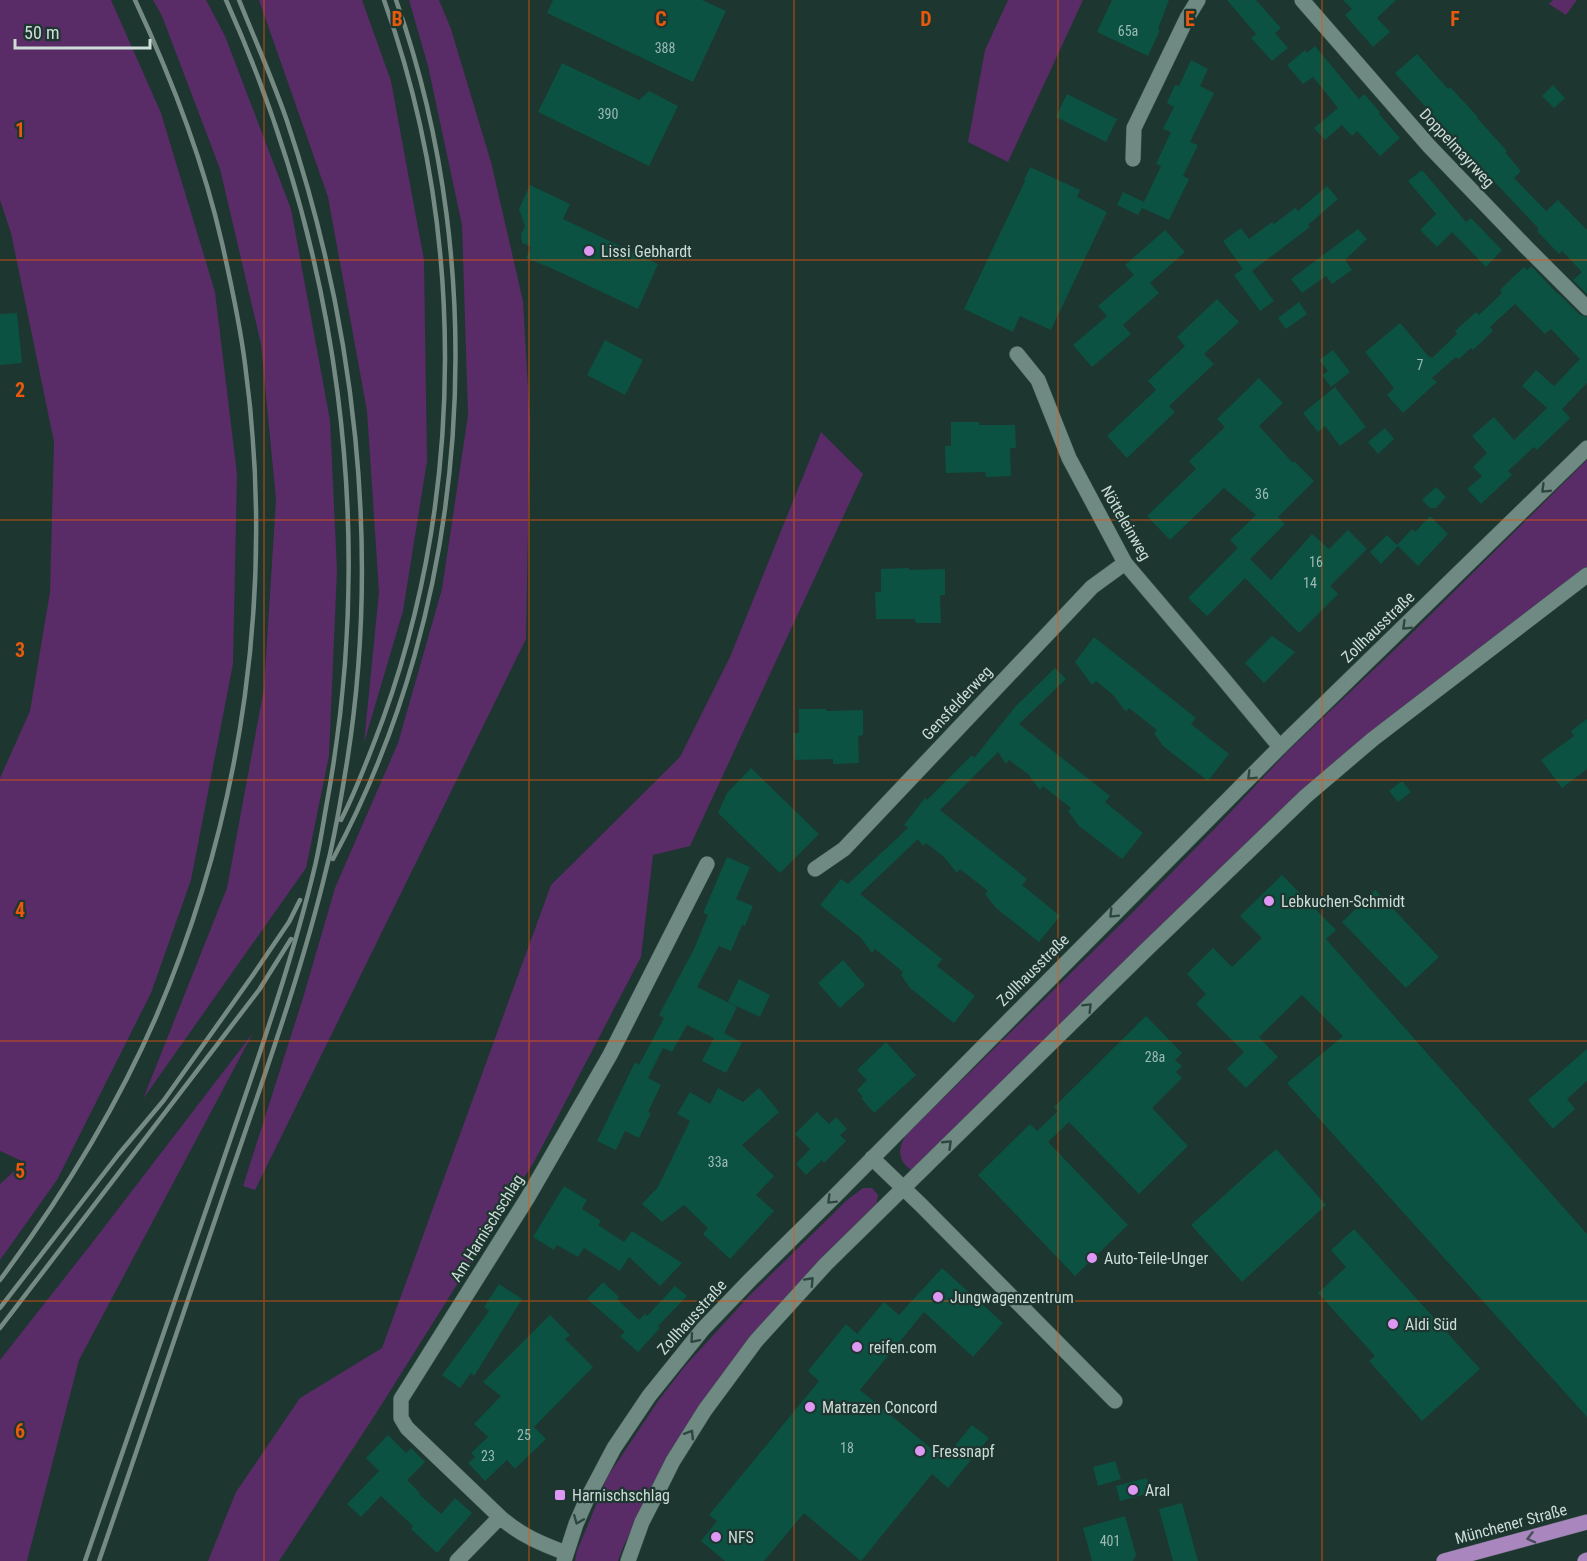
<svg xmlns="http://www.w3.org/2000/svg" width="1587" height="1561" viewBox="0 0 1587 1561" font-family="'Roboto Condensed',sans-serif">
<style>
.green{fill:#592b67}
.building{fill:#0b5243}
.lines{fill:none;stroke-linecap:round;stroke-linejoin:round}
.street-casing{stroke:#3d524d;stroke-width:16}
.secondary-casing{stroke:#3d524d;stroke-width:16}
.primary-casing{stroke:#3d524d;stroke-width:16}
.street{stroke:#6f8a82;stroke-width:15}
.secondary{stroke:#6f8a82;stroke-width:15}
.primary{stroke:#a987be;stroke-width:15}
.rail{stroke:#768a84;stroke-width:4.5}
.oneway{stroke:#2d4740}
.oneway2{stroke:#474e5a}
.grid{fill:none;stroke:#e8590c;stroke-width:1.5;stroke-opacity:0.55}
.poi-dot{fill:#dd98f3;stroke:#1d362f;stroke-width:2}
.labels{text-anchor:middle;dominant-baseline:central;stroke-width:4.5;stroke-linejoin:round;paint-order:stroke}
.number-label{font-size:14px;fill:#9cbab2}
.street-label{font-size:16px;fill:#cddcd7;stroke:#1d362f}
.poi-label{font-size:16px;fill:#cddcd7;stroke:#1d362f;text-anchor:start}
.grid-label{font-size:20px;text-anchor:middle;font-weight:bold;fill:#e8590c;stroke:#1d362f;stroke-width:4.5;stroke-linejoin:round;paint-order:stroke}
</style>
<rect width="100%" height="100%" fill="#1d362f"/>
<!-- green -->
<path class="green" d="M0,0H111L161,113L215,292L237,474L233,664L191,880L151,993L57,1180L0,1260V1184L24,1162L0,1151V778L30,711L50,592L54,442L11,233L0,200Z
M153,0H206L225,36L291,209L330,420L337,570L329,756L306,868L143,1099L227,888L264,688L276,500L261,344L220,169L162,16Z
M259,0H362L391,81L424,260L427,461L403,611L364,743L379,592L367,411L328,197Z
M409,0H439L451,29L491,162L523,301L530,422L526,639L255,1190L243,1186L303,998L335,888L398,743L442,589L468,415L462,225L428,66Z
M1008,0H1083L1008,162L968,142L985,50Z
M1553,0H1577L1566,15L1549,4Z
M821,432L863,474L690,846L653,855L641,957L534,1162L375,1415L279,1561H208L236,1492L300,1398L382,1348L551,885L680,757L730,657Z
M1587,460V573L1372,738L915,1168L911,1170C896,1160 898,1145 908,1133L1133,912L1223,820L1289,750L1408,637Z
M253,1033L79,1360L27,1561H0V1360L92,1243Z
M863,1188H872L878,1195L876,1207L770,1317L721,1375L667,1459L624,1545L618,1561H575L577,1551L608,1476L658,1401L685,1366L749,1296L847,1200Z"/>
<!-- building -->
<path class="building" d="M553,0H702L726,11L693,82L547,13Z
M1112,0H1169L1158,29L1160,30L1148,56L1097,32Z
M1227,0H1256L1281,28L1275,33L1288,48L1272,61L1251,38L1256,34Z
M1343,0H1396L1377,18L1390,32L1373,47L1345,15L1352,9Z
M1315,46L1359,99L1364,94L1380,112L1379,114L1400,138L1380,156L1357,131L1352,136L1342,125L1325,140L1314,128L1338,108L1313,77L1303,84L1287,65L1305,50L1307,53Z
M1417,54L1448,89L1450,87L1478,117L1477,118L1507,151L1505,152L1521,171L1514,178L1546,211L1558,200L1587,230V294L1573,280L1582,272L1562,251L1559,254L1537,231L1539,229L1469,155L1468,156L1463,151L1461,153L1440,129L1442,127L1439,124L1440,123L1395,73Z
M1191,60L1208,69L1200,86L1214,93L1190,142L1198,145L1183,176L1189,179L1169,220L1142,208L1138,215L1117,205L1123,192L1144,202L1161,166L1156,164L1171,132L1163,129L1174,107L1167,103L1175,85L1179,86Z
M562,63L639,100L649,91L678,106L649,166L538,112Z
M1553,85L1565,98L1554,108L1542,96Z
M1067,94L1117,119L1106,142L1056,117Z
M1030,167L1080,190L1077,197L1107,212L1051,330L1020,316L1013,332L964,309L1025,181L1024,180Z
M1422,170L1466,222L1471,218L1502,250L1486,267L1452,232L1437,247L1420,230L1436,214L1408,181Z
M530,185L570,204L563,219L658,264L638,309L551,268L526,258L531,247L522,243L521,234L525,226L519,209Z
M1327,186L1338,199L1308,225L1310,227L1252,271L1274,301L1260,311L1234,275L1243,269L1223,241L1241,228L1249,239L1272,222L1274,224L1295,208L1298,211Z
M1358,229L1367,239L1345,260L1352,270L1332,284L1326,276L1302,293L1291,279Z
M1165,230L1185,252L1150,283L1159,293L1123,325L1131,334L1092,367L1073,345L1107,316L1098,306L1134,275L1125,265Z
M1531,266L1558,294H1559L1580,315L1587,317V383L1562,409L1570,418L1537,450L1534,447L1508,471L1512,475L1481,504L1467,489L1482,476L1473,467L1487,453L1472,436L1494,417L1514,440L1547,408L1522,386L1536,370L1554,386L1580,359L1551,329L1545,334L1515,304L1490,327L1493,331L1473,350L1471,348L1459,359L1456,357L1432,378L1437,382L1403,413L1387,395L1394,388L1365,352L1400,323L1429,357L1430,356L1432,358L1457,334L1455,331L1476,312L1479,315L1502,293L1500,290L1509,281L1524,267L1527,270Z
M1217,299L1239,322L1204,354L1214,364L1169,406L1175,412L1127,458L1107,436L1156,390L1148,381L1185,346L1177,337Z
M1299,302L1307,314L1286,329L1278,318Z
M17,313L22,363L0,365V314Z
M605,340L643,360L625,395L587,375Z
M1333,350L1350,372L1331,387L1322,375L1328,371L1319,360Z
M1259,378L1283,403L1259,426L1293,463L1294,461L1314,481L1278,517L1285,524L1250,559L1271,580L1312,534L1329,549L1348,530L1367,549L1330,586L1338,594L1299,633L1245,578L1207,616L1188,598L1238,548L1230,540L1256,515L1224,488L1170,540L1147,516L1196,469L1189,461L1225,427L1217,419Z
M1335,387L1366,427L1340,446L1325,426L1318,432L1303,413Z
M951,422H979V425H1015L1016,448H1010L1011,476L986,477L985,472L946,473L945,446H951Z
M1385,428L1394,439L1378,454L1368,442Z
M1436,487L1446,497L1436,508H1430L1422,500Z
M1430,516L1448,534L1418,566L1398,546L1381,564L1370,552L1387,535L1397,545L1412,529L1415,532Z
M909,568V570L945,569V595H940L941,623H916L915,619H876L875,592H881V569Z
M1272,636L1295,652L1264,683L1245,663Z
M1094,637L1196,718L1191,724L1229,754L1208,781L1163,746L1154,733L1157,730L1129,708L1126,712L1113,695L1096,681L1092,685L1075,662Z
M1055,668L1066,679L1019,724L1110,796L1105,802L1143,833L1122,859L1079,826L1068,811L1071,808L1043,786L1040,790L1028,774L1009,760L1006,764L998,752L940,810L1027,879L1022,885L1060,916L1039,942L996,908L985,894L988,891L960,869L957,873L944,857L926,843L923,846L918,839L860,894L942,959L937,966L975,996L954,1023L910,988L901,975L903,972L875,949L872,953L861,938L820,905L841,879L848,884L908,828L904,825L925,798L927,800L972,755L974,758L1016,706Z
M799,709H826V711L863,710V735L858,736L859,763L833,764V759L794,760L793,733H799Z
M1587,719V769L1562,788L1541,760L1574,736L1571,731Z
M751,768L819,834L780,873L718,813L727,793Z
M1402,781L1411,792L1398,802L1389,791Z
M727,857L750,867L736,899L753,906L745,926L742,925L731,951L719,946L697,987L737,1007L724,1033L742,1043L726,1073L702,1061L714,1038L687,1025L672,1052L663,1048L648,1078L661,1085L648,1112L651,1113L639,1138L625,1131L616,1150L597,1141L635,1062L639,1065L664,1018L659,1015L694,949L708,915L703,913Z
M1282,875L1336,930L1326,939L1587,1234V1417L1287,1083L1343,1036L1302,995L1259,1037L1278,1057L1246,1088L1227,1069L1244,1052L1196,1004L1206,994L1187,974L1213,948L1232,967L1262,938L1240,916Z
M1375,890L1439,957L1406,988L1342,922Z
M843,960L865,985L840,1008L818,983Z
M739,979L770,995L760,1017L728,1002Z
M1146,1016L1182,1053L1175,1060L1182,1066L1176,1072L1182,1078L1152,1108L1188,1146L1139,1194L1069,1122L1048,1142L1128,1225L1075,1276L978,1175L1030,1124L1037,1131L1058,1111L1054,1107Z
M886,1042L916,1075L874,1113L861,1098L863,1097L857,1090L867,1080L857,1070Z
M1587,1049V1081L1567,1099L1575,1109L1553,1129L1528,1100Z
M718,1088L743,1102L759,1088L779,1112L742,1145L774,1176L756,1195L774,1211L730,1259L703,1234L708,1228L684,1205L662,1222L642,1204L658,1187L690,1121L677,1114L690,1092L710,1104Z
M817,1112L829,1124L836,1117L847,1129L840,1135L846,1141L824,1163L822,1160L806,1175L796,1164L810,1149L795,1134Z
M1276,1149L1326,1205L1242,1282L1191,1225Z
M564,1186L587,1200L582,1209L601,1221L598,1225L624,1242L632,1231L682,1263L660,1286L629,1257L620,1271L584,1248L578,1257L557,1245L554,1250L533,1237Z
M1354,1229L1480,1369L1422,1421L1369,1361L1375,1356L1318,1293L1346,1267L1331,1250Z
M942,1268L1003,1323L973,1357L924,1312L860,1390L944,1459L972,1425L989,1438L948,1488L932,1474L861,1561L804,1513L764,1561H725L701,1541L717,1521L709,1515L819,1381L808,1371L846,1324L857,1334L884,1302L899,1315Z
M603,1282L619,1297L617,1299L639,1320L645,1314L647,1316L675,1286L687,1296L658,1326L660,1328L638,1352L620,1336L625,1332L587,1299Z
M499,1284L522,1299L474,1376L471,1373L460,1388L442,1375L489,1311L484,1307Z
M550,1315L570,1335L565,1339L593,1367L534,1427L546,1439L515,1469L507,1460L485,1481L468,1463L475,1457L471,1453L488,1437L474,1424L501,1396L483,1382Z
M388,1435L406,1453L411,1448L425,1462L407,1480L420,1493L419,1494L441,1514L455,1498L472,1513L437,1553L411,1529L413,1526L381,1496L361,1517L347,1504L379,1471L366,1458Z
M1115,1461L1121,1479L1098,1486L1093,1467Z
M1147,1478L1150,1493L1120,1501L1116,1486Z
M1182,1503L1198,1561H1173L1159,1509Z
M1125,1516L1136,1555L1133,1561H1092L1083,1528Z"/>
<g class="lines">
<defs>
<path id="street" d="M1302,0L1429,146L1527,248L1587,308
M1133,159L1134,128L1187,18L1198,0
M1017,354L1038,380L1069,458L1125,563L1221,676L1280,747
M815,869L844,849L1092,587L1125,563
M872,1158L921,1205L1115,1401
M566,1553C542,1544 520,1535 500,1517L407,1428L401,1418V1399L528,1197L610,1055L707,864
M457,1561L500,1517"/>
<path id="secondary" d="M564,1561L576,1524L586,1501L614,1448L649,1396L703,1329L750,1280L830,1201L1280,747L1587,448
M628,1561L642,1522L661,1485L673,1461L705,1410L756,1341L826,1264L1146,950L1306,796L1373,739L1587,575"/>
<path id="primary" d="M1444,1561L1587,1522
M1585,1561L1587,1560"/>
</defs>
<!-- street casing -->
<use href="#street" class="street-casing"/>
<!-- secondary casing -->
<use href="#secondary" class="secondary-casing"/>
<!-- primary casing -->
<use href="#primary" class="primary-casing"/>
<!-- street -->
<use href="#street" class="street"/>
<!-- secondary -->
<use href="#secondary" class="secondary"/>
<!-- primary -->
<use href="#primary" class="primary"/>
<!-- rail -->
<path class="rail" d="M341,820C358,787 370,753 383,719C465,491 466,229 384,0
M333,859C471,602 493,275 396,0
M0,1280C61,1198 115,1111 156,1017C244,811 275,586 245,364C240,324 231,283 222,243C203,160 171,77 135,0
M0,1308L118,1155L164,1100L253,975L289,922L300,900
M0,1328L259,990L291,939
M85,1561C131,1428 177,1295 223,1161C256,1064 291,966 315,866C320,845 323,824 327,802C377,530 339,252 226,0
M99,1561C143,1433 186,1305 230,1176C265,1074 302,971 327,866C336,832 341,797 347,762C381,548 355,325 287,121C273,80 255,40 239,0"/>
</g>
<!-- one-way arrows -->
<defs><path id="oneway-chevron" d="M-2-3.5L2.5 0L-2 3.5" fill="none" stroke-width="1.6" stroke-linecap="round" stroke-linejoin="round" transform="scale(1.5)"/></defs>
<g class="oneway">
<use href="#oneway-chevron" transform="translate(1545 489) rotate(136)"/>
<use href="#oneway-chevron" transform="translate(1406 626) rotate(136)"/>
<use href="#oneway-chevron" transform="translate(1251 776) rotate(135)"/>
<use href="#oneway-chevron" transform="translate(1113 914) rotate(135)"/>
<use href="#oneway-chevron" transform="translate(1088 1007) rotate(-45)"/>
<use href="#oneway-chevron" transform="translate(948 1144) rotate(-44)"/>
<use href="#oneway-chevron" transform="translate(831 1200) rotate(135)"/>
<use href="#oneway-chevron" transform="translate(810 1281) rotate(-47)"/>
<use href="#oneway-chevron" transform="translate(694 1339) rotate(131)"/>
<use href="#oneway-chevron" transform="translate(690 1434) rotate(-58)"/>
<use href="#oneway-chevron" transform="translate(578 1520) rotate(112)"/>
</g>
<use class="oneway2" href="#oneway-chevron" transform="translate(1531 1538) rotate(165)"/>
<!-- grid -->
<path class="grid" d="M264,0V1561M529,0V1561M794,0V1561M1058,0V1561M1322,0V1561M0,260H1587M0,520H1587M0,780H1587M0,1041H1587M0,1301H1587"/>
<!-- markers -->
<g class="poi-dot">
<circle cx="589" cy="251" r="6"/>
<circle cx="1269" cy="901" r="6"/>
<circle cx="1092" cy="1258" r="6"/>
<circle cx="938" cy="1297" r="6"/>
<circle cx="1393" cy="1324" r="6"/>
<circle cx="857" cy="1347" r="6"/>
<circle cx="810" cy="1407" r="6"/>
<circle cx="920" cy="1451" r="6"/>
<circle cx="1133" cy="1490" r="6"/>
<rect x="554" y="1489" width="12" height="12" rx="3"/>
<circle cx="716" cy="1537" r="6"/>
</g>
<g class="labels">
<!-- number labels -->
<g class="number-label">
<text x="1128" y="31">65a</text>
<text x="665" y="48">388</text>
<text x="608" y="114">390</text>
<text x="1420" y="365">7</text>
<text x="1262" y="494">36</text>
<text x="1316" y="562">16</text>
<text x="1310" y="583">14</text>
<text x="1155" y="1057">28a</text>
<text x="718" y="1162">33a</text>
<text x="524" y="1435">25</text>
<text x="847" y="1448">18</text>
<text x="488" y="1456">23</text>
<text x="1110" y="1541">401</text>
</g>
<!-- street labels -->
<g class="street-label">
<text transform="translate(1457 148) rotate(47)">Doppelmayrweg</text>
<text transform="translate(1126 523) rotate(60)">Nötteleinweg</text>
<text transform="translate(1378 627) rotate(-44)">Zollhausstraße</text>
<text transform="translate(957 703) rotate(-47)">Gensfelderweg</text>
<text transform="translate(1033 970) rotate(-45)">Zollhausstraße</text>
<text transform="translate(487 1228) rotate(-58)">Am Harnischschlag</text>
<text transform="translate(692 1317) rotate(-48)">Zollhausstraße</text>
<text transform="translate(1511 1524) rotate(-15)">Münchener Straße</text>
</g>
<!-- poi labels -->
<g class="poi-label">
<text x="601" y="251">Lissi Gebhardt</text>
<text x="1281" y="901">Lebkuchen-Schmidt</text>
<text x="1104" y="1258">Auto-Teile-Unger</text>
<text x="950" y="1297">Jungwagenzentrum</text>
<text x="1405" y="1324">Aldi Süd</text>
<text x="869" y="1347">reifen.com</text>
<text x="822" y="1407">Matrazen Concord</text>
<text x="932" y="1451">Fressnapf</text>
<text x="1145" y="1490">Aral</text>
<text x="572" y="1495">Harnischschlag</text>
<text x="728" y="1537">NFS</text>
</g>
</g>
<g class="grid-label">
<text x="397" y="26">B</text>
<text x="661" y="26">C</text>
<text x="926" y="26">D</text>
<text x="1190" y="26">E</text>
<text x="1455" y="26">F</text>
<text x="20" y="137">1</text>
<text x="20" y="397">2</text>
<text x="20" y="657">3</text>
<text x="20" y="917">4</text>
<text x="20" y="1178">5</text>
<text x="20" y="1438">6</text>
</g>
<!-- scale -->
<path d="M15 39v9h135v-9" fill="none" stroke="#cddcd7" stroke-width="3"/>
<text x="24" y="39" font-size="18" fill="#cddcd7" stroke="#1d362f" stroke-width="4.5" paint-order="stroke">50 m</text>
</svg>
